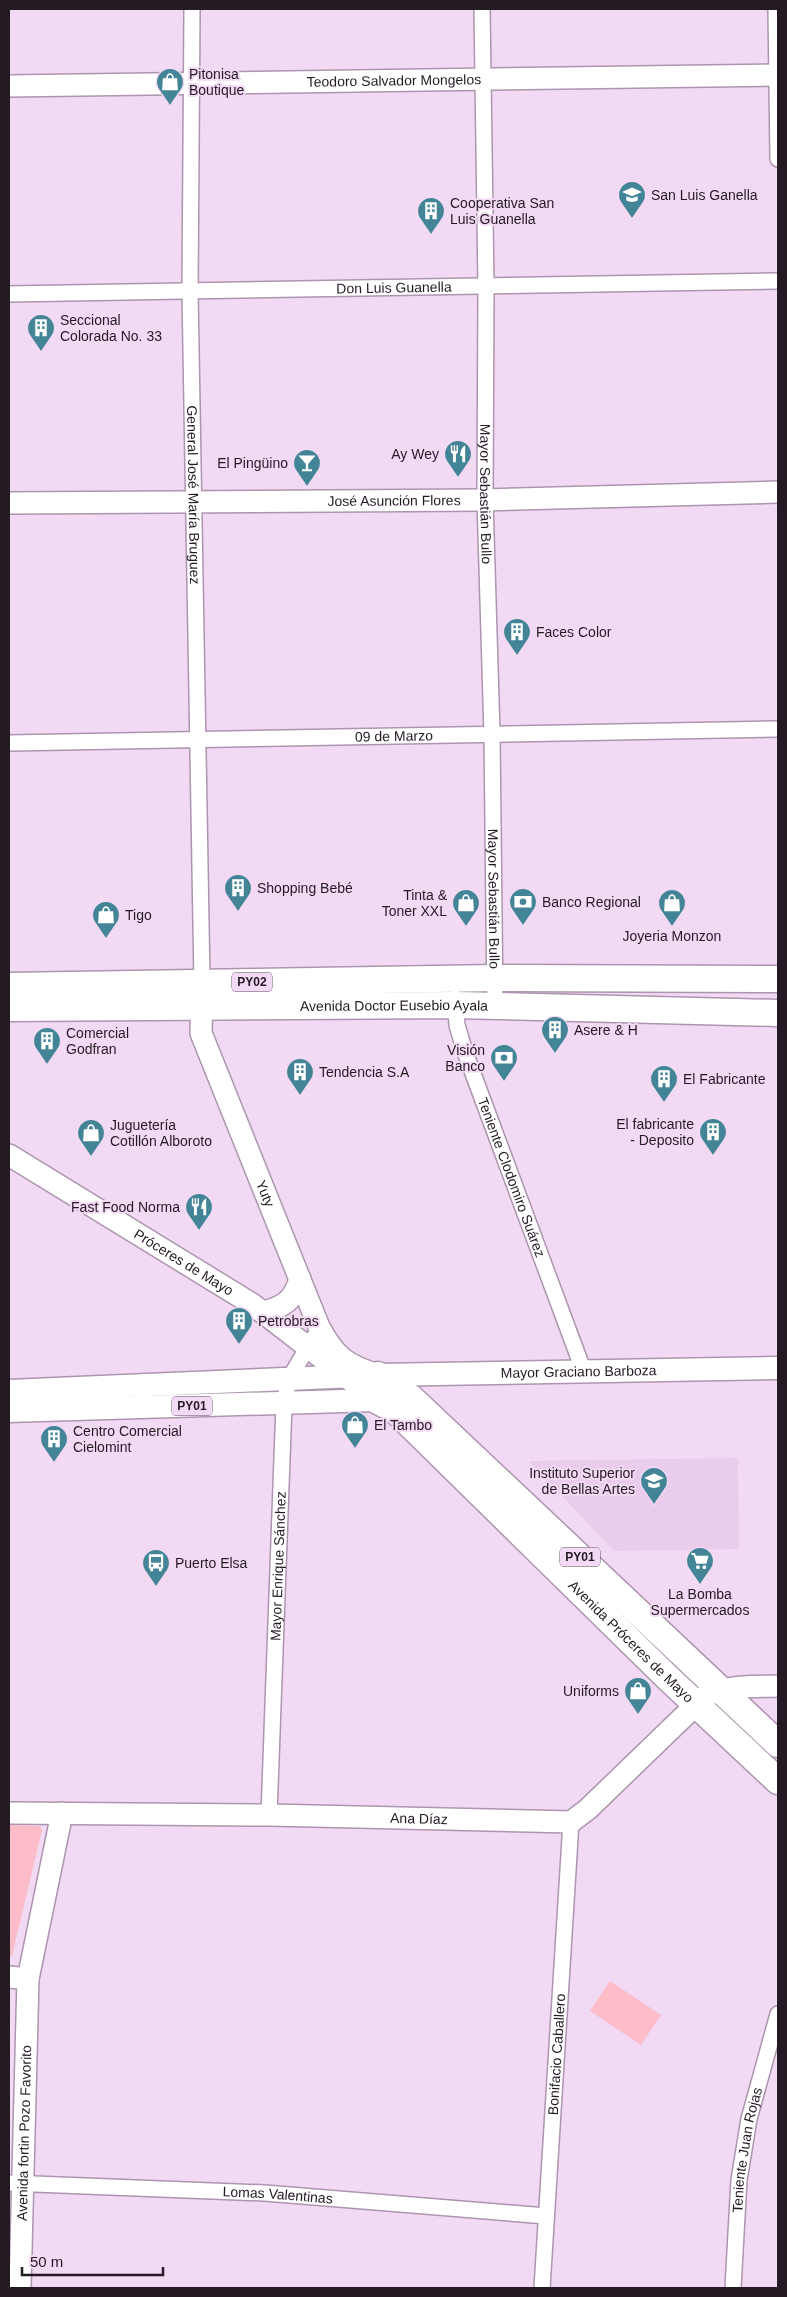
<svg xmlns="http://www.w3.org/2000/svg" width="787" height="2297" font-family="Arial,sans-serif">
  <rect width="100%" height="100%" fill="#f3daf4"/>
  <path fill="#eaccec" d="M 738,1458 L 739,1549 L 614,1551 L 529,1461 Z"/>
  <path fill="#fcbdc9" d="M 9,1825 L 40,1826 L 42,1830 L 12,1956 L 9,1956 Z
    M 610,1981 L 661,2015 L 641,2045 L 590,2011 Z"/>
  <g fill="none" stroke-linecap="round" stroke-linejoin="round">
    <defs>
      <g id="street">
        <path id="s1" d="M 192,9 L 190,291 L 202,982"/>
        <path id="s2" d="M 482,9 L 486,286 L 485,500 L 492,734 L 495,1006"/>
        <path d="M 776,9 L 778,159"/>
        <path id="s3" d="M 9,294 L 778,281"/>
        <path id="s4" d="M 9,743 L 778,729"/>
        <path id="s5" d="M 455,998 L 457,1025 L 465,1052 L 584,1372"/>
        <path id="s6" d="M 269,1815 L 284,1404 L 289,1379 L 313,1338"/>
        <path id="s7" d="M 9,2183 L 265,2193 L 546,2216"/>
        <path id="s8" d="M 542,2288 L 571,1822"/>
        <path id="s9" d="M 733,2288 L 739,2180 L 749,2119 L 778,2014"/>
      </g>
      <g id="secondary">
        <path id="s10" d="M 9,86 L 778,75"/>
        <path id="s11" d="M 9,503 L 485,500 L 778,492"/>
        <path id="s12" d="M 202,992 L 201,1033 L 319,1327 C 335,1357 346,1365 378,1375"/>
        <path id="s13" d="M 9,1155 L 252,1304 L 376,1400"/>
        <path d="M 259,1310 L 262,1312 C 283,1308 294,1300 300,1279"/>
        <path id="s14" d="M 9,1813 L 269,1815 L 571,1822 L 588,1809 L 705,1696 C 728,1685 754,1687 778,1686"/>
        <path d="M 9,1977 L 28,1979"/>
        <path id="s15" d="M 20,2288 L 28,1979 L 62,1813"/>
      </g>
      <g id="primary">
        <path id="s16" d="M 9,1391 L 378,1375 L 778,1368"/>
        <path d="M 9,1411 L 376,1400"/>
      </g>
      <g id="highway">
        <path d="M 9,986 L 496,978 L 778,979"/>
        <path id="s17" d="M 9,1008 L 455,1005 L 778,1013"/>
        <path d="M 378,1375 L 411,1398 L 778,1744"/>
        <path id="s18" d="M 376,1400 L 395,1410 L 667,1677 L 778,1781"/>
      </g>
    </defs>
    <use href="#street" stroke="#ac95ae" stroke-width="18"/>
    <use href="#secondary" stroke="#ac95ae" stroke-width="24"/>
    <use href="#primary" stroke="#ac95ae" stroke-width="25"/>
    <use href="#highway" stroke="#ac95ae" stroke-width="29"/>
    <use href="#street" stroke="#fff" stroke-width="15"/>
    <use href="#secondary" stroke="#fff" stroke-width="21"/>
    <use href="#primary" stroke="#fff" stroke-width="22"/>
    <use href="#highway" stroke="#fff" stroke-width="26"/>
  </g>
  <defs>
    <symbol id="shop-pin" viewBox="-11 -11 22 30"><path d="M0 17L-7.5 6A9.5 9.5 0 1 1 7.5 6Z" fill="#438497" stroke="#f3daf4"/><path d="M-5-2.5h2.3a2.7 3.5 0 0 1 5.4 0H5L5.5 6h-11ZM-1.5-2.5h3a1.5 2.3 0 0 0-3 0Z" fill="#fff"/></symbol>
    <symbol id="school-pin" viewBox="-11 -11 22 30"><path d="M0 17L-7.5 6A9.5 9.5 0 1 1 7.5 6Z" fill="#438497" stroke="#f3daf4"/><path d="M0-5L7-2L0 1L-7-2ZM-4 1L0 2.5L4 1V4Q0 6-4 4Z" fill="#fff"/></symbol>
    <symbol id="building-pin" viewBox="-11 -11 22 30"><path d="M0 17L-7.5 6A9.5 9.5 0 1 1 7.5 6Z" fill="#438497" stroke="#f3daf4"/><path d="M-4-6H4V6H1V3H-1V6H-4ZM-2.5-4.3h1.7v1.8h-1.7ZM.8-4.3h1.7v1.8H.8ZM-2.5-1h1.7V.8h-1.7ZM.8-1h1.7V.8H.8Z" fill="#fff"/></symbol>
    <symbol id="restaurant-pin" viewBox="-11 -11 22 30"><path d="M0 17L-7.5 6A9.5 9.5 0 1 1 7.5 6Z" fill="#438497" stroke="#f3daf4"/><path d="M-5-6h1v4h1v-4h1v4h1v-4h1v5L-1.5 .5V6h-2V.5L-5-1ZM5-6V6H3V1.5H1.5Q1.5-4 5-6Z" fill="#fff"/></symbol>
    <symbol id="bar-pin" viewBox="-11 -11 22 30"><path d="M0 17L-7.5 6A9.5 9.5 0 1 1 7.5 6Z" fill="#438497" stroke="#f3daf4"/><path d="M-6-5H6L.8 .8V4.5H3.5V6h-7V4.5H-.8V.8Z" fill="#fff"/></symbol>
    <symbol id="bank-pin" viewBox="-11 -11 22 30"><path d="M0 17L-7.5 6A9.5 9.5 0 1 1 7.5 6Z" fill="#438497" stroke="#f3daf4"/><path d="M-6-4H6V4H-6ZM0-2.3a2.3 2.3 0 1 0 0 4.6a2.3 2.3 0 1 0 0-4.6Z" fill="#fff"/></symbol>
    <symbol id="university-pin" viewBox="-11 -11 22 30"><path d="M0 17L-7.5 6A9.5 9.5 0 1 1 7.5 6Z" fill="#438497" stroke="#f3daf4"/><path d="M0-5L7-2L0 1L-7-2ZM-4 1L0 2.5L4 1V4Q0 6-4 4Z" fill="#fff"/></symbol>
    <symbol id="supermarket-pin" viewBox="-11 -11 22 30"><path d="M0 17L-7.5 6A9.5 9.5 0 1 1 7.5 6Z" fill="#438497" stroke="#f3daf4"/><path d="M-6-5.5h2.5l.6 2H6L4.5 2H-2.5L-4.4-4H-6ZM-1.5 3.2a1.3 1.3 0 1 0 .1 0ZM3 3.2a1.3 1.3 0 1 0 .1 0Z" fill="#fff"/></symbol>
    <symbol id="bus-pin" viewBox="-11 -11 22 30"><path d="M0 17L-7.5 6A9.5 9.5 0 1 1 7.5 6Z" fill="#438497" stroke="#f3daf4"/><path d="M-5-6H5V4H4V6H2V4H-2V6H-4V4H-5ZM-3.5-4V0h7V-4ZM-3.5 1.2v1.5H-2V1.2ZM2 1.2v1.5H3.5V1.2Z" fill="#fff"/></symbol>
  </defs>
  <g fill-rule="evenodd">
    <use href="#shop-pin" x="154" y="66" width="32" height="43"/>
    <use href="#school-pin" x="616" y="179" width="32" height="43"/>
    <use href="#building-pin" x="415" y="195" width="32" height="43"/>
    <use href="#building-pin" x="25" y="312" width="32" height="43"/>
    <use href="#restaurant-pin" x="442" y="438" width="32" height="43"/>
    <use href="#bar-pin" x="291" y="447" width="32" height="43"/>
    <use href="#building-pin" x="501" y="616" width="32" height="43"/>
    <use href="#building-pin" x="222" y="872" width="32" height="43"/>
    <use href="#bank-pin" x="507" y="886" width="32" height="43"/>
    <use href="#shop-pin" x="450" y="887" width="32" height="43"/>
    <use href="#shop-pin" x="656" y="887" width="32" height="43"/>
    <use href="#shop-pin" x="90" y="899" width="32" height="43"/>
    <use href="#building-pin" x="539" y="1014" width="32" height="43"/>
    <use href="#building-pin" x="31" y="1025" width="32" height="43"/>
    <use href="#bank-pin" x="488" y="1042" width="32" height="43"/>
    <use href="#building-pin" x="284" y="1056" width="32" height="43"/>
    <use href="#building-pin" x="648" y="1063" width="32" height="43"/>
    <use href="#building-pin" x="697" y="1116" width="32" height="43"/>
    <use href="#shop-pin" x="75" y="1117" width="32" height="43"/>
    <use href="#restaurant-pin" x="183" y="1191" width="32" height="43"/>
    <use href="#building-pin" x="223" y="1305" width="32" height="43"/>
    <use href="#shop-pin" x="339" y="1409" width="32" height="43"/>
    <use href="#building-pin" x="38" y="1423" width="32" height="43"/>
    <use href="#university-pin" x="638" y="1465" width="32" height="43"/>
    <use href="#supermarket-pin" x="684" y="1545" width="32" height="43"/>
    <use href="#bus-pin" x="140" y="1547" width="32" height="43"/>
    <use href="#shop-pin" x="622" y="1675" width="32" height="43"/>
  </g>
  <g text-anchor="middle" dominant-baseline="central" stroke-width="4" stroke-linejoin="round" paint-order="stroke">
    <g fill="#f3daf4" stroke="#615462" stroke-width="1">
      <rect x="232" y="972.5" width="40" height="19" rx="4"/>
      <rect x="172" y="1396.5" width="40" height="19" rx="4"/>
      <rect x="560" y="1547.5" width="40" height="19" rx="4"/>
    </g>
    <g font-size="12" font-weight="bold" fill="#231a24">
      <text x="252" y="982">PY02</text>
      <text x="192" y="1406">PY01</text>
      <text x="580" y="1557">PY01</text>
    </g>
    <g font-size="14" fill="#231a24" stroke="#f3daf4" text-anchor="start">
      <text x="189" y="74">Pitonisa<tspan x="189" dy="16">Boutique</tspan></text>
      <text x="651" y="195">San Luis Ganella</text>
      <text x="450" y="203">Cooperativa San<tspan x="450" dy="16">Luis Guanella</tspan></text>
      <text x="60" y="320">Seccional<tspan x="60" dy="16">Colorada No. 33</tspan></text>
      <text x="439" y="454" text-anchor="end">Ay Wey</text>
      <text x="288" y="463" text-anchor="end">El Pingüino</text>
      <text x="536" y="632">Faces Color</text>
      <text x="257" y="888">Shopping Bebé</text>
      <text x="447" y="895" text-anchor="end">Tinta &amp;<tspan x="447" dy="16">Toner XXL</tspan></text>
      <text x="542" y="902">Banco Regional</text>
      <text x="125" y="915">Tigo</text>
      <text x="672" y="936" text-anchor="middle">Joyeria Monzon</text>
      <text x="574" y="1030">Asere &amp; H</text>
      <text x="66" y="1033">Comercial<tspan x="66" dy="16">Godfran</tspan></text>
      <text x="485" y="1050" text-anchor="end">Visión<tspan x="485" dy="16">Banco</tspan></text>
      <text x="319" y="1072">Tendencia S.A</text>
      <text x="683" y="1079">El Fabricante</text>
      <text x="694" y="1124" text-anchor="end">El fabricante<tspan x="694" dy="16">- Deposito</tspan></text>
      <text x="110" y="1125">Juguetería<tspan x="110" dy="16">Cotillón Alboroto</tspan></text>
      <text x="180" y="1207" text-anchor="end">Fast Food Norma</text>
      <text x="258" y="1321">Petrobras</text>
      <text x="374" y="1425">El Tambo</text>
      <text x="73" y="1431">Centro Comercial<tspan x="73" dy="16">Cielomint</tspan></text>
      <text x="635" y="1473" text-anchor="end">Instituto Superior<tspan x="635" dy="16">de Bellas Artes</tspan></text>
      <text x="175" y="1563">Puerto Elsa</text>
      <text x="700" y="1594" text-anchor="middle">La Bomba<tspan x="700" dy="16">Supermercados</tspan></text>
      <text x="619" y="1691" text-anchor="end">Uniforms</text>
    </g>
    <g font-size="14" fill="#231a24" stroke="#f3daf4">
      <text stroke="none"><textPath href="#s10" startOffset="385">Teodoro Salvador Mongelos</textPath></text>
      <text stroke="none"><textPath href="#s3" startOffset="385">Don Luis Guanella</textPath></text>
      <text stroke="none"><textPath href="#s2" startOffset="485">Mayor Sebastián Bullo</textPath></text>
      <text stroke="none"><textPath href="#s1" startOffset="486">General José María Bruguez</textPath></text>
      <text stroke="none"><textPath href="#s11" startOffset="385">José Asunción Flores</textPath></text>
      <text stroke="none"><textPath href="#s4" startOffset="385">09 de Marzo</textPath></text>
      <text stroke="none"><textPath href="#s2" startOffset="890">Mayor Sebastián Bullo</textPath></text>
      <text stroke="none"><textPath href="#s17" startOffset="385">Avenida Doctor Eusebio Ayala</textPath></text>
      <text stroke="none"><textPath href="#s5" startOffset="189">Teniente Clodomiro Suárez</textPath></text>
      <text stroke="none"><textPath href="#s12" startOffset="214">Yuty</textPath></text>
      <text stroke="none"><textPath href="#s13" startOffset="205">Próceres de Mayo</textPath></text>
      <text stroke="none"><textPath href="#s16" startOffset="570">Mayor Graciano Barboza</textPath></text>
      <text stroke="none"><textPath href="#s6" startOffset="249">Mayor Enrique Sánchez</textPath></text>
      <text stroke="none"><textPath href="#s18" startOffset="352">Avenida Próceres de Mayo</textPath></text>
      <text stroke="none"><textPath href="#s14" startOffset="410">Ana Díaz</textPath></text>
      <text stroke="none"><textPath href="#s8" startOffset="234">Bonifacio Caballero</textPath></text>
      <text stroke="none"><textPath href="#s15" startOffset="155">Avenida fortin Pozo Favorito</textPath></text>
      <text stroke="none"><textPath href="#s9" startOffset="139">Teniente Juan Rojas</textPath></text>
      <text stroke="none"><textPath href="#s7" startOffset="269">Lomas Valentinas</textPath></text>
    </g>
  </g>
  <rect width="787" height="2297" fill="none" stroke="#231a24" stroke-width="20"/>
  <path d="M22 2267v8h141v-8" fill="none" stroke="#231a24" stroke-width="2.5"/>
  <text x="30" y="2267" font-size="15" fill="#231a24" stroke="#f3daf4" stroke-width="4" paint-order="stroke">50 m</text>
</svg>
